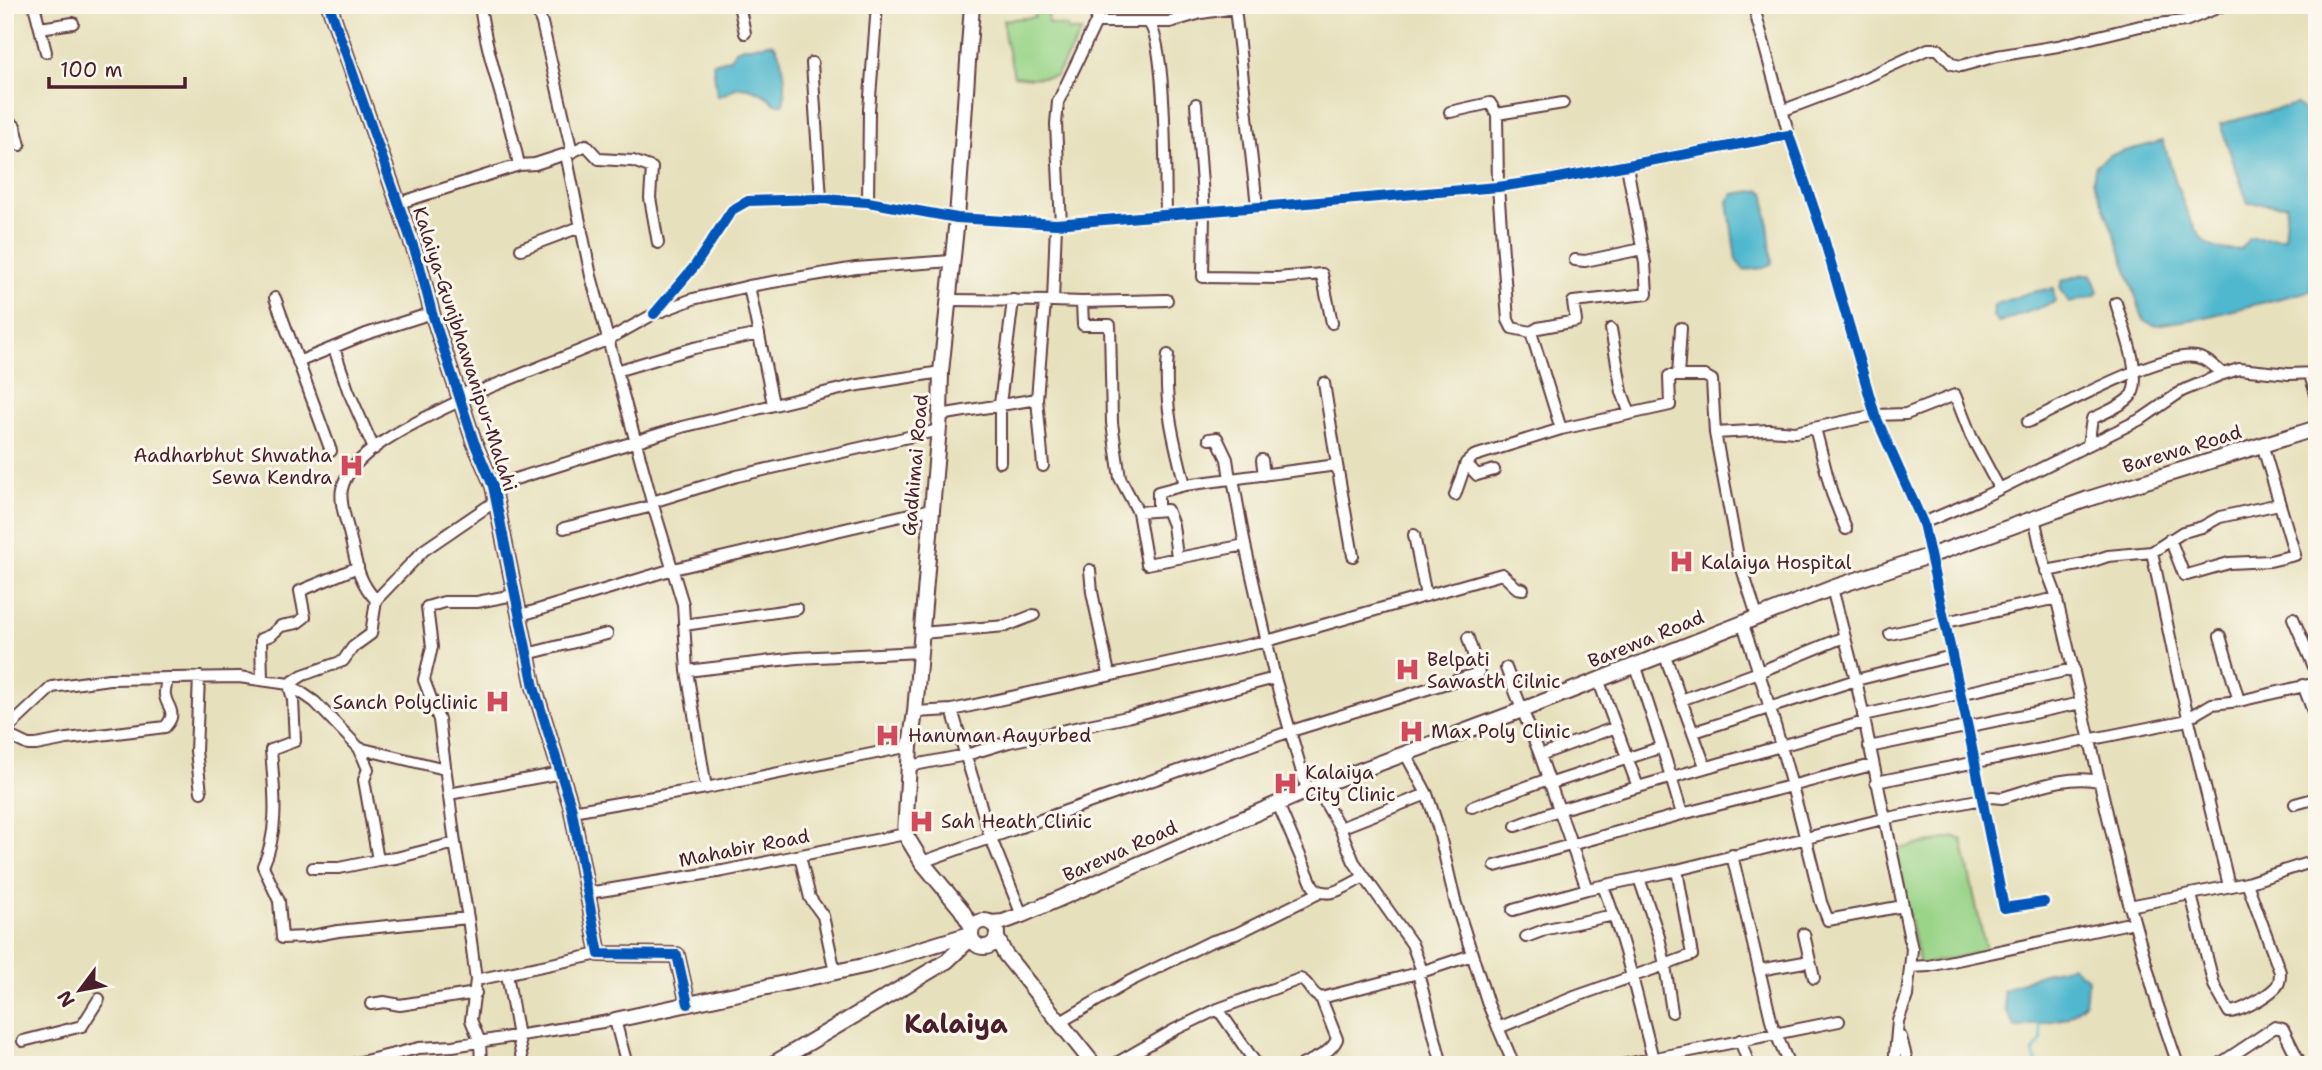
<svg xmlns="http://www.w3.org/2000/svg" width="2322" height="1070" font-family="'Shantell Sans',sans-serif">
  <rect width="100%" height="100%" fill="#fbf7ec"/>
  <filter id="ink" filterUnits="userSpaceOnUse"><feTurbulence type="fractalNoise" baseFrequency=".0143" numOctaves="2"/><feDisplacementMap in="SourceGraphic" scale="14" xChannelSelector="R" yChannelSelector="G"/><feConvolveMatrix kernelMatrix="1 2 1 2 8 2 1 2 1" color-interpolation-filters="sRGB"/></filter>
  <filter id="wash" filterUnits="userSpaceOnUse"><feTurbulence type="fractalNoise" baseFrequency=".00686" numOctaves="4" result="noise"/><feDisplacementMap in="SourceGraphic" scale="28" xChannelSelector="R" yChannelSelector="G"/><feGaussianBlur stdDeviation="1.57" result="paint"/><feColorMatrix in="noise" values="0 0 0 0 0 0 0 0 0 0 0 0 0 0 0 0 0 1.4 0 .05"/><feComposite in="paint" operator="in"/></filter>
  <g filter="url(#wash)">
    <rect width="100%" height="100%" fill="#e7e0bc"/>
    <path fill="#99d488" stroke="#727a5a" stroke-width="2" d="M 1034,5 L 1049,5 L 1048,23 L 1067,27 L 1068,31 L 1082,31 L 1056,76 L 1031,78 L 1014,76 C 1011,57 1002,39 1004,20 L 1035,17 Z
      M 1956,837 L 1962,840 L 1986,951 L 1920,965 L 1893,850 Z"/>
    <path fill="#50b8ce" stroke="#4d6c7c" stroke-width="2" d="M 768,43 L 774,44 C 784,59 788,87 783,104 L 775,104 C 767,94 746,83 733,89 C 726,92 725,96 717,96 L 713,63 L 729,59 L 736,50 L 743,47 L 764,45 Z
      M 2297,104 L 2308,117 L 2317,140 L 2317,289 L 2202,318 L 2155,325 L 2144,321 L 2119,246 L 2093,180 L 2096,165 L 2110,155 L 2163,141 C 2171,165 2188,233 2209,245 C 2219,251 2229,251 2241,249 L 2249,238 L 2284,238 L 2287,205 L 2248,203 L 2220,124 Z
      M 1761,190 L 1765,194 L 1772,263 L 1764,268 L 1744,270 L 1736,260 L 1728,201 L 1734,194 Z
      M 2083,274 L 2091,274 L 2098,291 L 2095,296 L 2069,303 L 2060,287 L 2062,281 Z
      M 2053,288 L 2055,302 L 1998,323 L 1993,316 L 1994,305 L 2028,293 Z
      M 2071,966 L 2088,978 L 2085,1003 L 2067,1018 L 2016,1028 L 2006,1012 L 2003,991 L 2040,974 Z"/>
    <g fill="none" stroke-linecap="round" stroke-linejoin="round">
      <path stroke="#50b8ce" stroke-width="2.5" d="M 2037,1065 L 2033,1052 L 2042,1039 L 2039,1023"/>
    </g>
  </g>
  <g filter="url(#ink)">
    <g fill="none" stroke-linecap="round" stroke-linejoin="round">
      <defs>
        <path id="street" d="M 34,5 L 46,52
          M 480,5 C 487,59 508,111 519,165
          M 739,5 L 745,33
          M 1756,5 L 1756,15 L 1789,135
          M 1096,22 L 1170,22 L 1201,13 L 1235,8 L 1257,206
          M 1148,22 C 1167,40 1165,181 1166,214
          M 40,28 L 73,23
          M 812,63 L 821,199
          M 1196,104 L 1204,211 L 1203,277 L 1277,278 L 1322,274 L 1332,323
          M 1784,110 L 1845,87 L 1928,49 L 1938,49 L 1952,64 L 1961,66 L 1997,56 L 2058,46 L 2140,26 L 2185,21 L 2224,5
          M 1450,112 L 1490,103 L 1497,114 L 1498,187 L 1508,320 L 1512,328 L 1531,332 L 1561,429 L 1474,456 L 1466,463 L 1455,495
          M 1497,114 L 1563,103
          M 5,119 L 15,126 L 20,145
          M 572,152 L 586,145 L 599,159 L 633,161 L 652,168 L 650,198 L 658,243
          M 566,154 L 591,276 L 652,502 L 683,604 L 687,671 L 706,788
          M 868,202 L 869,110 L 877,5
          M 399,203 L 519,165 L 535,164 L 572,152 L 542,23 L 535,5
          M 1056,224 L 1053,301 L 1082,302 L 1083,325 L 1110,325 L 1112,423 L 1120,478 L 1138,512 L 1167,510 L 1173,525 L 1177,557
          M 1061,224 L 1056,124 L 1058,102 L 1096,22 L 1101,5
          M 521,249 L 580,227
          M 1575,260 L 1585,261 L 1642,249
          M 749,286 L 773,404
          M 275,298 L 331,451
          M 949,300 L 1051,301
          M 1082,302 L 1167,300
          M 654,314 L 694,267 L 732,210 L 748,201 L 821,199 L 868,202 L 957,218 L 1056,224 L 1498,187 L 1553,179 L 1789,135 L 1822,232 L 1875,415 L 1923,523 L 1968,728 L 2004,908 L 2044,902
          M 1611,329 L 1622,392 L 1630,414
          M 1531,332 L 1538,328 L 1576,321 L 1573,302 L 1647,294 L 1645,263 L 1627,166
          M 334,348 L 348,390 L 374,449
          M 298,362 L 366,334 L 432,313
          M 616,371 L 694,348 L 759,334
          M 2310,375 L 2315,391 L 2317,412
          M 1678,376 L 1681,328
          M 459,393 L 483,390 L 609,339 L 654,314 L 693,299 L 749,286 L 856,268 L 951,261
          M 1037,399 L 1043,466
          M 940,415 L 1037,399 L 1045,301
          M 2028,422 C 2062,406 2162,351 2196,357 C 2207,359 2215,367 2223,374
          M 1815,428 L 1832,494 L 1846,529
          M 1561,429 L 1670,405 L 1669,376 L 1705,376 L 1712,380 L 1715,433 L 1738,556 L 1757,616
          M 1715,433 L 1769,430 L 1795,432 L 1875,415 L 1906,414 L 1955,395 L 1971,436 L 1999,488
          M 1209,439 L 1217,438 L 1227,459 L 1230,479
          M 2088,445 L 2092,419 C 2103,413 2121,407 2130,397 C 2145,380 2122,324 2116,303
          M 1262,460 L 1264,475
          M 1000,462 L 1000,404 L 1013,300
          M 1466,463 L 1477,475 L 1494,470
          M 1337,465 L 1353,556
          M 1233,479 L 1245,545
          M 1185,485 L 1337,465 L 1324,383
          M 493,486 L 682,427 L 853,386 L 941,372
          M 652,502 L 737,476 L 939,430
          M 1158,510 L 1158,492 L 1185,485 C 1174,442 1163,400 1168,355
          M 1138,512 L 1147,564 L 1245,545 L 1275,678 L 1307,790
          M 2034,517 L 2044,563 L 2055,592 L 2124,885 L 2157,1003 L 2178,1065
          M 1923,523 L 1977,500 L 2143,418 L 2182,391 L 2220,375 L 2239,369 L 2289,374 L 2317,373
          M 564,528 L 653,506
          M 1414,535 L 1426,596
          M 2170,539 L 2184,575 L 2187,575 L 2229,563 L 2270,561 L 2295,555 L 2262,444
          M 2152,552 L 2177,671 L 2229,886
          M 1090,570 L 1092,592 L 1109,674
          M 2046,571 L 2084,564 L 2108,556 L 2152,552 L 2183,532 L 2202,527 L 2220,517 L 2279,504
          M 1832,588 L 1856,680 L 1912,949 L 1907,996 L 1898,1021 L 1894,1065
          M 376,600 C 358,581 356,562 350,536 C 347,523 339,503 342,489 C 350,449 428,417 461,400
          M 518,616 L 673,569 L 931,509
          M 2293,618 L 2317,674
          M 1742,622 C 1774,713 1799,808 1821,902 L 1828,920 L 1903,906
          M 684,625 L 797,609
          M 921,633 L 1006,626 L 1034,615
          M 1890,634 L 2057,598
          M 2220,636 L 2239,701
          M 1664,653 L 1705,766
          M 527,654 L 607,634
          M 1635,664 L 1662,747
          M 1506,668 L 1540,755 L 1587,889
          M 687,671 L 797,658 L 920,652
          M 199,677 L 196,751 L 201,792
          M 262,679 L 261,639 L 271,635 L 281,626 L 297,623 L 305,617 L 300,591 L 358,567
          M 1598,679 L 1638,787
          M 289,684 L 293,700 L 295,741 L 271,750 C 274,789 280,830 263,866 L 279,901 L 282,938 L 306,937 L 338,931 L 468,918
          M 289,684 L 303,675 L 343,661 L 353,647 L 371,634 L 376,600 L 424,550 L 497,500
          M 2303,685 L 2317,722
          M 1681,700 L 1759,672 L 1844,637
          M 952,710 L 990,836 L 1022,915
          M 915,712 L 952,710 L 1267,641 L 1502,574 L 1517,588 L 1523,589
          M 1863,715 L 2074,669
          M 5,731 L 52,687 L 109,679 L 239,677 L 289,684 L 315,702 L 359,748 L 445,769
          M 1694,732 L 1856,680 L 1952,656
          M 5,734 L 28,745 L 36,745 L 67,739 L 165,727 C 179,712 166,707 165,695 C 164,691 167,683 167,678
          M 1869,747 L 2081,703
          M 359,748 L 368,769 L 364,780 L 378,860 L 396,858 L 455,843
          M 1405,753 L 1427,794 L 1438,827 L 1455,901 L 1488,1004 L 1514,1065
          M 1540,755 L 1616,727
          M 909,766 L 966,755 L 1009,742 L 1127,717 L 1275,678
          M 1876,782 L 2183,721 L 2212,704 L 2239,701 L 2317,683
          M 1549,784 L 1662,747 L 1682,814
          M 1316,787 L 1340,828 L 1354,862 L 1412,944 L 1422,971
          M 449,794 L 561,773
          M 1278,804 L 1313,886 C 1328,902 1347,885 1364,877
          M 2295,804 L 2317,798
          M 1472,807 L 1548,779
          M 572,811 L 706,788 L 910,746
          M 1516,826 L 1558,810 L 1864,722
          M 1340,828 L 1427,794
          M 1732,855 L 1772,1024 L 1789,1065
          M 800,856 L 810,898 L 823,916 L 835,972
          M 922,862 L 1291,731 L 1479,673 L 1468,638
          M 1495,866 L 1682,814 L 1872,765
          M 313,868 L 339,868 L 378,860
          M 1603,886 C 1625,942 1638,1001 1653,1059
          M 588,893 L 723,871 L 905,834
          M 2191,895 L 2214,985 L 2229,1012 C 2240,1012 2266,997 2275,988 C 2280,984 2280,978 2280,972 L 2247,883
          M 2129,906 L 2247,883 L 2317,860
          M 1513,910 L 1587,889 L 1677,870 L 1883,819 L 1992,797 L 2002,798 C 2033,789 2067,774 2099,781
          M 1526,937 L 1547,929 L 1614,915
          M 1810,961 L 1814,978
          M 1910,967 L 1929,966 L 2134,922
          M 1759,970 L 1810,961 L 1804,934
          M 1418,973 L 1442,1065
          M 507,974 L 523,1065
          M 476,980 L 599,954
          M 371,1004 L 384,1002 L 400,1005 L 476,993
          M 1218,1009 L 1257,1065
          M 1672,1012 L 1665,965 L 1692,955 L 1677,870
          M 1059,1023 L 1130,981 L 1210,942 L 1236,934 L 1319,893
          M 1498,1028 L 1577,996 L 1665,965 L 1659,937 L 1639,878
          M 1901,1037 L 1908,1065
          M 1740,1040 L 1749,1065
          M 23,1041 L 82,1026 L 99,999
          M 348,1065 L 419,1048 L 453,1046 L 615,1020 L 627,1065
          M 481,1065 L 480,1042 L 471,1020 L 476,980 L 468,918 L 455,843 L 439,720 L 424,680 L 432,647 L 427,607 L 444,602 L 477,602 L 514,595
          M 1113,1065 L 1174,1030 L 1218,1009 L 1300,979 C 1310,983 1309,993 1321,998 L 1418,973 L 1472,955
          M 1302,1065 C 1315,1058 1331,1053 1337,1039 L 1321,998
          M 1621,1065 L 1839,1021
          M 2218,1065 L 2275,1027 L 2283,1029 L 2301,1065"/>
        <path id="secondary" d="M 329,5 L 419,263 L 432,313 L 474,442 L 493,486 L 534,687 L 571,806 L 599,954 L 677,955 L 688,1004
          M 972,5 L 957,218 L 941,372 L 940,415 L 915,712 L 910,746 L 905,834 L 922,862 L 961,909 L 972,927
          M971 934a13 13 0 1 1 26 0a13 13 0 1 1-26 0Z
          M 991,923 L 1003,922 L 1022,915 L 1316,787 L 1522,710 L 1832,588 L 1932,555 L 2088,499 L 2317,428
          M 997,938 L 1005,954 L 1094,1065
          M 615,1020 L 868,965 L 970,934
          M 771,1065 L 947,961 L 971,938"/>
      </defs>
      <use href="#street" stroke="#623c41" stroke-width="14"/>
      <use href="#secondary" stroke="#623c41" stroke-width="18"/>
      <use href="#street" stroke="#fff" stroke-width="10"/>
      <use href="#secondary" stroke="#fff" stroke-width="14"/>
      <defs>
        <path id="cycleway" d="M 329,5 L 419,263 L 432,313 L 474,442 L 493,486 L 534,687 L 571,806 L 599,954 L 677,955 L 688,1004
          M 654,314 L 694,267 L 732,210 L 748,201 L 821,199 L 868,202 L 957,218 L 1056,224 L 1498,187 L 1553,179 L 1789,135 L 1822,232 L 1875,415 L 1923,523 L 1968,728 L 2004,908 L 2044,902"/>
      </defs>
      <use href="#cycleway" stroke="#fbf7ec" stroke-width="15"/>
      <use href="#cycleway" stroke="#0057b8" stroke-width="10"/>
    </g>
  </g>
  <defs>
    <symbol id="hospital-bare" viewBox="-9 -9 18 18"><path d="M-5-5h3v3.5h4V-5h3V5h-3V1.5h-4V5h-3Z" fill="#d1495b" stroke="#fbf7ec" stroke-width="2.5" paint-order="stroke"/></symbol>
  </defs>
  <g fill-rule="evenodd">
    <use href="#hospital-bare" x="334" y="448" width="35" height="35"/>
    <use href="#hospital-bare" x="1664" y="544" width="35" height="35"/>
    <use href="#hospital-bare" x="1390" y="652" width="35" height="35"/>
    <use href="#hospital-bare" x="480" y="684" width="35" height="35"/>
    <use href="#hospital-bare" x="1394" y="714" width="35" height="35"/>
    <use href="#hospital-bare" x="870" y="718" width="35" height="35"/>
    <use href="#hospital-bare" x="1268" y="766" width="35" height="35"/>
    <use href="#hospital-bare" x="904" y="804" width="35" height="35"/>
  </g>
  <g text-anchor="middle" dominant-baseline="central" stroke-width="6" stroke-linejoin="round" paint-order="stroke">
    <g font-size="19" fill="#4a1f2b" stroke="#fbf7ec">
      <text transform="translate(465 349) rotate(72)">Kalaiya-Gunjbhawanipur-Malahi</text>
      <text transform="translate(2182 449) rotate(-17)">Barewa Road</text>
      <text transform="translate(915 465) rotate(-85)">Gadhimai Road</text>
      <text transform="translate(1646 639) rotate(-22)">Barewa Road</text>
      <text transform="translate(744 848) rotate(-11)">Mahabir Road</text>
      <text transform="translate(1120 851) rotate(-24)">Barewa Road</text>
    </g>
    <g font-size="19" fill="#4a1f2b" stroke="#fbf7ec" text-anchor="start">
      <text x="332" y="455" text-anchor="end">Aadharbhut Shwatha<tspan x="332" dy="22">Sewa Kendra</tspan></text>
      <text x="1701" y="562">Kalaiya Hospital</text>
      <text x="1427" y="659">Belpati<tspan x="1427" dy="22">Sawasth Cilnic</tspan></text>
      <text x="478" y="702" text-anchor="end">Sanch Polyclinic</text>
      <text x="1431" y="731">Max Poly Clinic</text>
      <text x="908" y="735">Hanuman Aayurbed</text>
      <text x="1305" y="772">Kalaiya<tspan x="1305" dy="22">City Clinic</tspan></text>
      <text x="941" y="821">Sah Heath Clinic</text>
    </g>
    <g font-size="26" font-weight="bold" fill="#4a1f2b" stroke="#fbf7ec">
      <text x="956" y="1023">Kalaiya</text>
    </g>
  </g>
  <rect width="2322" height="1070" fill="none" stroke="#fbf7ec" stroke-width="28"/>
  <g transform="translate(80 990) rotate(238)" stroke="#fbf7ec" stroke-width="5" paint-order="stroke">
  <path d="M0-5L12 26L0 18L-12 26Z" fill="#4a1f2b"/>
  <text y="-10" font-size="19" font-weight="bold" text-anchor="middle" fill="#4a1f2b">N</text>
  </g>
  <path d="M49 77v10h136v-10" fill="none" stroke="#4a1f2b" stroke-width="3.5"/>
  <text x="60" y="77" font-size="21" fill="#4a1f2b" stroke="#fbf7ec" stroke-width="5" paint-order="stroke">100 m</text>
</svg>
